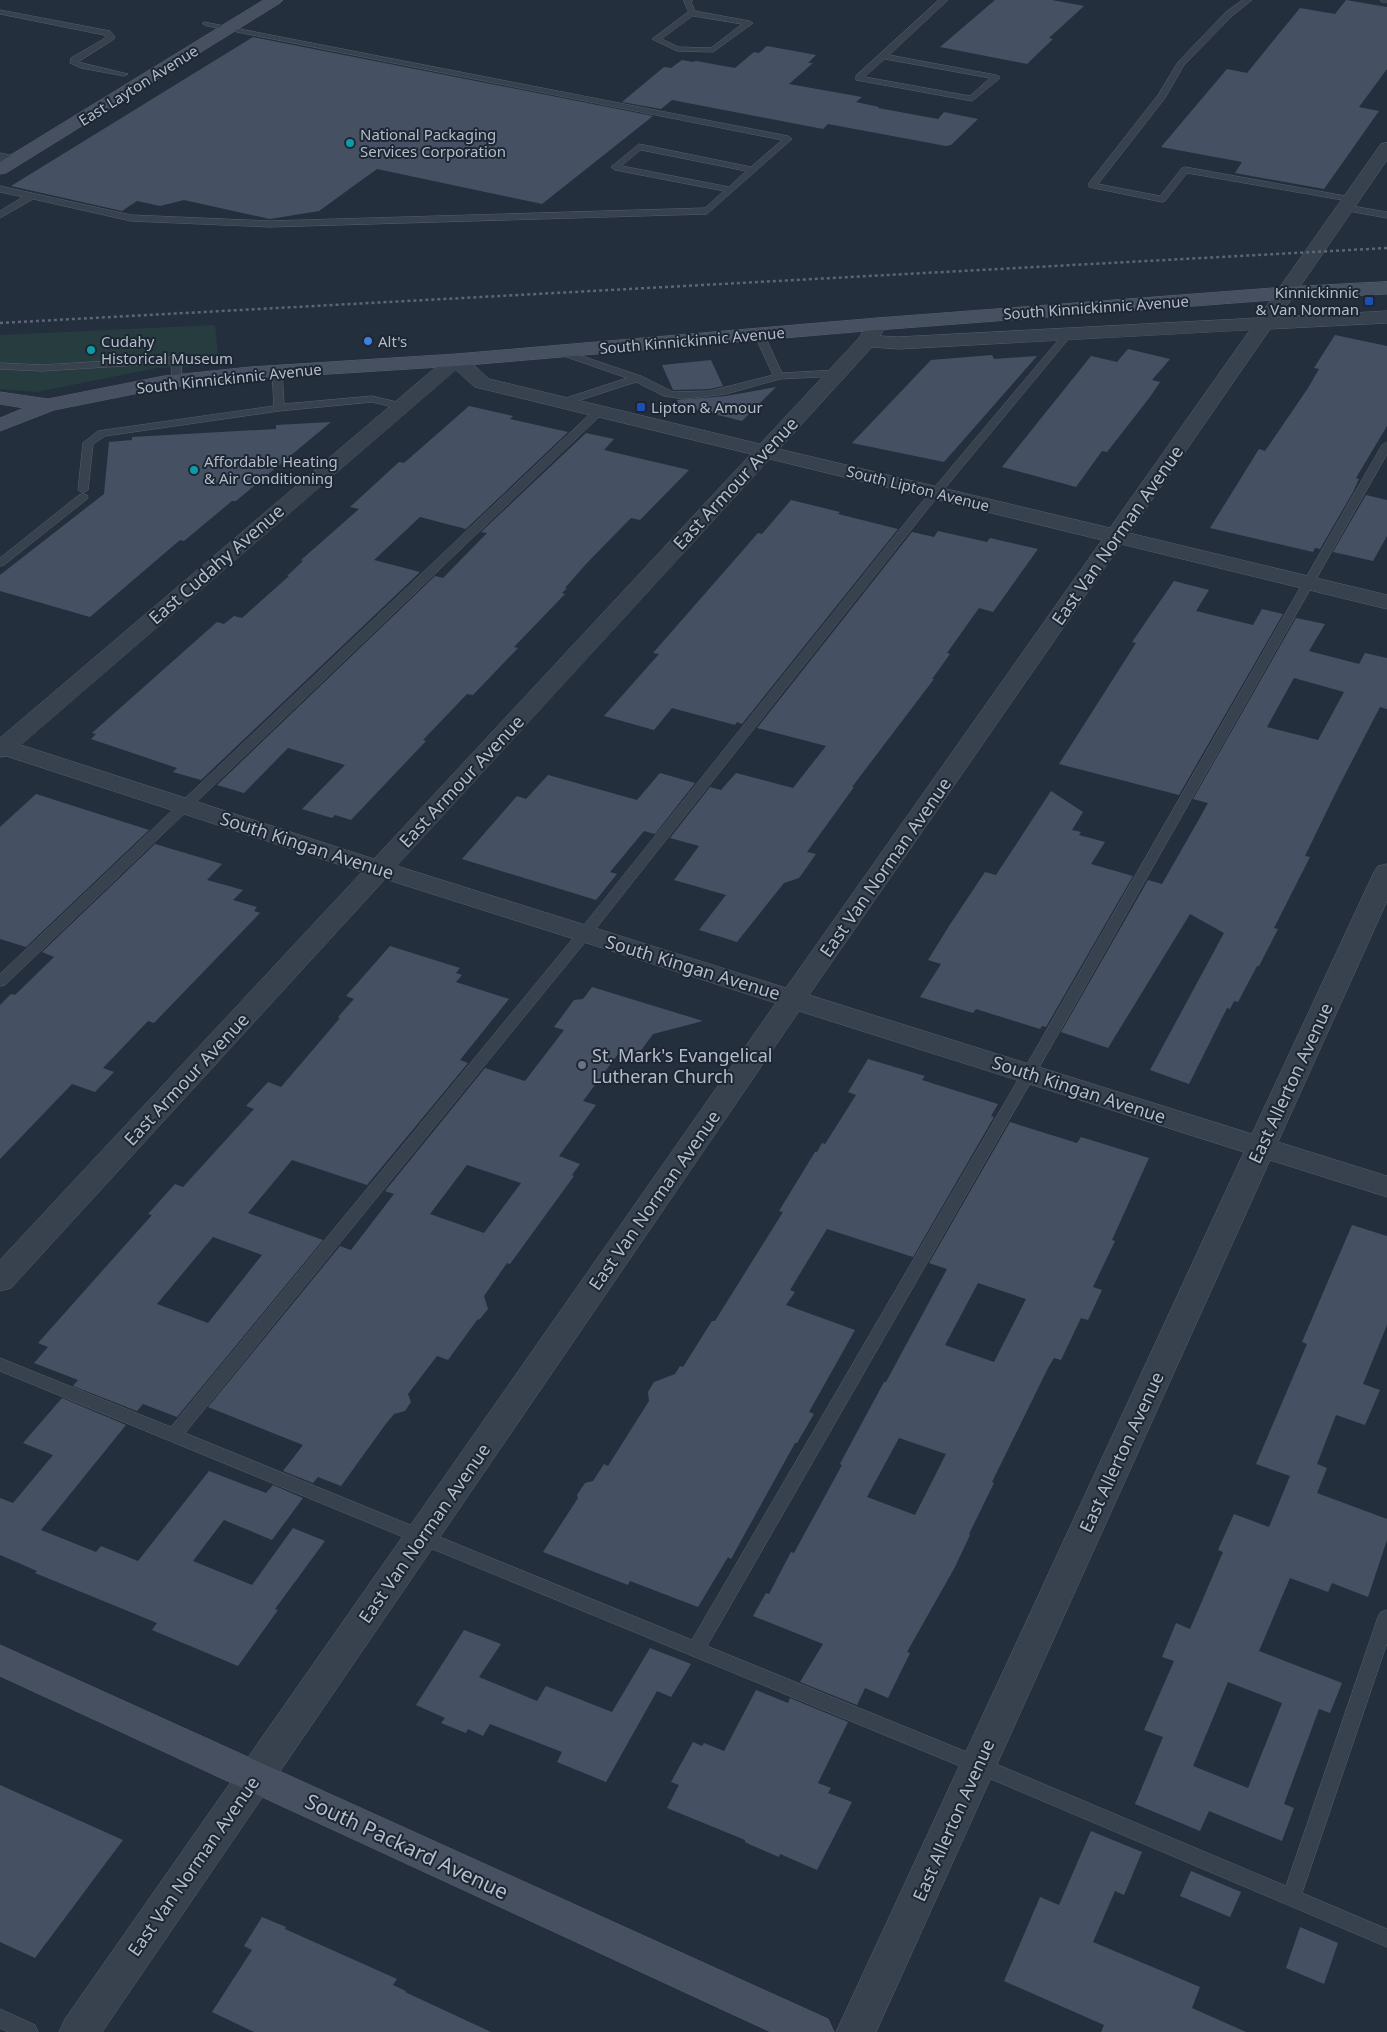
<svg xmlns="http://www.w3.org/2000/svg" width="1387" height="2032" font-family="'Noto Sans',sans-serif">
  <rect width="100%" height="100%" fill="#242f3e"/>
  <path fill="#263c3f" d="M 215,325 L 219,365 L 157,368 L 37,392 L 0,389 L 0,335 Z"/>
  <path fill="#455162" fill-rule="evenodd" d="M 995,0 L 1052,0 L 1084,6 L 1049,38 L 1053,39 L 1027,64 L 940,47 Z
    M 1346,0 L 1387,7 L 1387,69 L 1359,107 L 1379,111 L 1324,189 L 1235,173 L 1242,162 L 1161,147 L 1227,69 L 1247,73 L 1300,8 L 1335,14 Z
    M 253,37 L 415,69 L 653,116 L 542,204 L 377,169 L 319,211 L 270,219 L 184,200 L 160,206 L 137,201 L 122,211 L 11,186 Z
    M 767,46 L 816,55 L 808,63 L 813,63 L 789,84 L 862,97 L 856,102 L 879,107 L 878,108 L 938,119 L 944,112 L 978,119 L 951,145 L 946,146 L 828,124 L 823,129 L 672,100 L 661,109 L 622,102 L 664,67 L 671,68 L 682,60 L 693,62 L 696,61 L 735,68 L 754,52 L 759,53 Z
    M 1335,335 L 1387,346 L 1387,426 L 1356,478 L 1359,479 L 1353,492 L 1320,549 L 1315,548 L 1313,552 L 1210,528 L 1259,449 L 1265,451 L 1308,388 L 1319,369 L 1314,368 Z
    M 1128,349 L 1170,359 L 1152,380 L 1160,382 L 1150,397 L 1107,452 L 1102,451 L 1076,487 L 1002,467 L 1091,356 L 1117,362 Z
    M 992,355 L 994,359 L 1037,356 L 944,462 L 852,443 L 931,360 Z
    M 711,360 L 723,386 L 710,389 L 673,390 L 662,365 Z
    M 776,387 L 742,421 L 674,404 L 678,403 L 677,400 L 726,396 Z
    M 469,406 L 513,416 L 510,419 L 568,432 L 466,529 L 420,517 L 374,560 L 420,572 L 201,780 L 173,772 L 177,768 L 91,739 L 96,734 L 92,733 L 217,622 L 224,624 L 234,616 L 242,618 L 289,576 L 287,576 L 303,561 L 301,560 L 359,509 L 350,507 L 399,462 L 404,463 Z
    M 331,422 L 236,501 L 232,501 L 184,541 L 180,540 L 90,617 L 0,591 L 0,575 L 104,494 L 109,442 L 132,440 L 132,437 L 276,429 L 276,425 Z
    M 586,433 L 614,439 L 604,450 L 689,470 L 640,520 L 631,518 L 586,564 L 565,588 L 567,588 L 562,593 L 565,594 L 514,647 L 518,648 L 473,695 L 467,694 L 423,740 L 426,741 L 351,820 L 335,815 L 332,818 L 302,809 L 345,765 L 288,748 L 244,793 L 217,785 L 435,576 L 443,578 L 487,533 L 481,532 Z
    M 1366,495 L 1387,500 L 1387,536 L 1373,561 L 1333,552 Z
    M 791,500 L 840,512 L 838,514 L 898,529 L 742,724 L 737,722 L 735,725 L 672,708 L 654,730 L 604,716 L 659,654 L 653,653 L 758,533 L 762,534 Z
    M 938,531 L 987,542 L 990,538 L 1038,549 L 993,612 L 979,608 L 947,653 L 950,654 L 932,679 L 934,679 L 852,787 L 854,787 L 807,852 L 816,854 L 799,878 L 784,883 L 737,942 L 699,930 L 726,895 L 674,880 L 699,846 L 670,838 L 710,787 L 721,790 L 736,773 L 793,788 L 826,746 L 757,728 L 912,532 L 934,537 Z
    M 1174,581 L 1209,590 L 1196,611 L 1253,625 L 1262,609 L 1283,614 L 1179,795 L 1059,764 L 1136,643 L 1132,642 Z
    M 1296,618 L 1325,624 L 1309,651 L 1359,664 L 1365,653 L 1387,658 L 1387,709 L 1380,707 L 1338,788 L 1305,856 L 1310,857 L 1274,928 L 1278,929 L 1259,966 L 1257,966 L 1238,1002 L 1234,1001 L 1230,1009 L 1227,1008 L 1189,1084 L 1150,1070 L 1224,933 L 1190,914 L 1108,1048 L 1061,1032 L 1148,880 L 1162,884 L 1198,821 L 1208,803 L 1193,799 ZM 1294,678 L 1344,692 L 1318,740 L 1267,727 Z
    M 660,773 L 695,783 L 655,834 L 644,831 L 610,872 L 617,874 L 596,900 L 462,859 L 517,796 L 526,799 L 548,775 L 637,800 Z
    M 1051,791 L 1083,812 L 1072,830 L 1081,832 L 1079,835 L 1105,842 L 1091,864 L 1133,876 L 1046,1027 L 1042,1026 L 1040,1029 L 976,1009 L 973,1013 L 920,997 L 941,964 L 928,960 L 949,926 L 985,872 L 996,875 Z
    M 36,794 L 149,830 L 26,947 L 0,939 L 0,827 Z
    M 155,844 L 222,864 L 207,880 L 243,890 L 233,900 L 257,907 L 254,911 L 260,913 L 154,1023 L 148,1021 L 103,1068 L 114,1072 L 95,1092 L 72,1084 L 0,1159 L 0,1005 L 11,994 L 15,995 L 54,957 L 42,952 Z
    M 390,946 L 460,968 L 456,973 L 462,975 L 456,982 L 509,999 L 460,1060 L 468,1063 L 367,1185 L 292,1160 L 248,1213 L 323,1240 L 177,1417 L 143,1404 L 137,1411 L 73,1386 L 78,1380 L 34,1363 L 48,1347 L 38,1343 L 152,1215 L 148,1214 L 175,1184 L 183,1187 L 254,1109 L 246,1106 L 268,1082 L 281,1087 L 340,1018 L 338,1017 L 354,999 L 346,996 ZM 213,1237 L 262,1255 L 208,1323 L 157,1304 Z
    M 592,987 L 703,1021 L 653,1034 L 637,1056 L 621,1050 L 583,1101 L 596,1105 L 559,1156 L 580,1164 L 572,1175 L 574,1176 L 510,1264 L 507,1263 L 484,1296 L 488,1309 L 480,1319 L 477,1320 L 448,1360 L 437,1356 L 408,1394 L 411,1402 L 405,1411 L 394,1414 L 385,1425 L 341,1486 L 318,1477 L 313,1483 L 283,1471 L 303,1445 L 208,1407 L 340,1246 L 351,1250 L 394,1194 L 385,1191 L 485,1068 L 525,1081 L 564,1030 L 554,1027 L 574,1000 L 583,999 ZM 467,1165 L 521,1183 L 484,1233 L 430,1214 Z
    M 868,1059 L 925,1076 L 922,1080 L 998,1104 L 991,1116 L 994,1117 L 913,1257 L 827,1229 L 790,1290 L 795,1292 L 786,1305 L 855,1330 L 809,1412 L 814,1414 L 797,1443 L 795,1443 L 731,1559 L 728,1557 L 698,1607 L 630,1581 L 628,1585 L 543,1552 L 578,1498 L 577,1495 L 585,1483 L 593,1481 L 604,1464 L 608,1466 L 649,1401 L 648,1392 L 654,1382 L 675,1374 L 680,1366 L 683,1367 L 712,1321 L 715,1321 L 783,1212 L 779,1211 L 815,1152 L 817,1152 L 822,1143 L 825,1144 L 856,1095 L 848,1092 Z
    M 1010,1122 L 1077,1143 L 1081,1137 L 1149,1158 L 1112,1240 L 1115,1241 L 1093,1287 L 1102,1290 L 1088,1320 L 1081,1318 L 1061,1360 L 1054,1358 L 1048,1368 L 992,1482 L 994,1483 L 969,1534 L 970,1535 L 955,1567 L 907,1652 L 910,1653 L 888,1698 L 865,1688 L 857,1705 L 800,1682 L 823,1644 L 753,1616 L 766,1593 L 769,1594 L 791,1552 L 794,1553 L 842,1465 L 840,1464 L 842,1460 L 884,1382 L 886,1382 L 947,1269 L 929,1263 ZM 978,1283 L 1026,1299 L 994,1362 L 945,1345 ZM 899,1438 L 946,1454 L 915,1515 L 867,1497 Z
    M 1352,1225 L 1387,1236 L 1387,1325 L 1363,1384 L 1380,1390 L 1365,1425 L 1336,1415 L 1317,1464 L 1327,1468 L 1317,1493 L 1387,1519 L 1387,1540 L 1368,1597 L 1332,1583 L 1328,1592 L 1290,1578 L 1259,1651 L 1342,1683 L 1330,1713 L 1319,1709 L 1284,1804 L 1294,1808 L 1282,1841 L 1209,1811 L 1200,1831 L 1135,1804 L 1163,1737 L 1144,1730 L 1174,1661 L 1162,1657 L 1176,1623 L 1190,1629 L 1223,1552 L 1218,1550 L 1234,1514 L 1269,1527 L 1290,1476 L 1256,1464 L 1307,1344 L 1302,1342 ZM 1228,1682 L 1282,1703 L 1248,1788 L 1193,1766 Z
    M 62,1398 L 126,1425 L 41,1530 L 96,1552 L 101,1546 L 138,1561 L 209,1471 L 266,1493 L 273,1485 L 303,1498 L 272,1540 L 224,1520 L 193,1561 L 252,1585 L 293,1528 L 325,1541 L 275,1609 L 278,1610 L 238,1666 L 152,1630 L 157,1623 L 35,1573 L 37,1571 L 0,1555 L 0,1498 L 13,1503 L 53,1455 L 23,1443 Z
    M 464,1630 L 501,1644 L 479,1677 L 537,1701 L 546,1686 L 612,1712 L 650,1648 L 691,1664 L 671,1697 L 657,1691 L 606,1782 L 557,1762 L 562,1752 L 490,1724 L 483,1736 L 468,1729 L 466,1733 L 441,1723 L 445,1718 L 416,1705 Z
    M 756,1690 L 788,1703 L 790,1698 L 848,1722 L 818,1783 L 831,1788 L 828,1793 L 852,1802 L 817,1870 L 780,1854 L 779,1857 L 751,1845 L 745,1842 L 745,1840 L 667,1808 L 679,1785 L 671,1782 L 693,1742 L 702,1746 L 704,1743 L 724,1751 Z
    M 0,1785 L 123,1840 L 35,1958 L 0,1942 Z
    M 1091,1831 L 1142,1852 L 1124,1895 L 1115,1891 L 1093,1942 L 1200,1987 L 1192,2008 L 1246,2032 L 1101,2032 L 1104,2025 L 1004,1981 L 1040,1897 L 1059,1905 Z
    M 1191,1871 L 1241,1892 L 1230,1917 L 1180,1896 Z
    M 262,1917 L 286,1927 L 285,1929 L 397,1979 L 393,1985 L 406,1991 L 405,1992 L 491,2032 L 254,2032 L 212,2012 L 252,1950 L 244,1946 Z
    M 1300,1927 L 1338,1943 L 1324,1984 L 1286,1968 Z"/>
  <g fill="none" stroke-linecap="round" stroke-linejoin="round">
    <defs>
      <path id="lane" d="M 684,0 L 693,0 L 691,2 L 695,11 L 749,21 L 753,23 L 713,52 L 677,51 L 652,39 L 688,12 ZM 693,16 L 742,24 L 711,48 L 678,47 L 662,39 Z
        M 939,0 L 948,0 L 889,55 L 996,75 L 1000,77 L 999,79 L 972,101 L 856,80 L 856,76 ZM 885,59 L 990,78 L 970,96 L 865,77 Z
        M 1243,0 L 1252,0 L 1232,16 L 1184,65 L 1165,98 L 1098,184 L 1160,196 L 1182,168 L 1185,167 L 1351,197 L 1355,200 L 1354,202 L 1187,173 L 1165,201 L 1162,202 L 1089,187 L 1089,183 L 1158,95 L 1178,62 L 1226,12 Z
        M 1381,0 L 1387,0 L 1387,2 L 1382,2 Z
        M 0,10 L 110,31 L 115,37 L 114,39 L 78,62 L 128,74 L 124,76 L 81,68 L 70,63 L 71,58 L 102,40 L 106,37 L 104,35 L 0,14 Z
        M 204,22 L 788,136 L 792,139 L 707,214 L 270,227 L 131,221 L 33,199 L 0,218 L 0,211 L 23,197 L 0,192 L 0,186 L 131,215 L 270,221 L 705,208 L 724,191 L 615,170 L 611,167 L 639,144 L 751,167 L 782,140 L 207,26 L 203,24 ZM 641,150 L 746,171 L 729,187 L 622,166 Z
        M 1346,205 L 1387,212 L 1387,218 L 1343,210 L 1343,206 Z
        M 759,331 L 764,334 L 782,373 L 837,370 L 842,373 L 837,376 L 780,379 L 726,394 L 683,399 L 664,396 L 636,382 L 565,405 L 557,405 L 556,403 L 557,401 L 627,378 L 555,353 L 555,349 L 561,349 L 641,376 L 673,392 L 710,391 L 773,375 L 754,334 Z
        M 1068,331 L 1071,332 L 1071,336 L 926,511 L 590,936 L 185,1433 L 692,1640 L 1022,1073 L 1382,445 L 1387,442 L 1387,454 L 1036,1073 L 707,1646 L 984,1759 L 1286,1886 L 1378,1617 L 1381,1612 L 1387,1610 L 1387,1643 L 1302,1893 L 1387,1929 L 1387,1947 L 972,1771 L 0,1371 L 0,1358 L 171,1427 L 580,930 L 918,507 L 1065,332 Z
        M 176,357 L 181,360 L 182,380 L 177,383 L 172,380 L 171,363 L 42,371 L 0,369 L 0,363 L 42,365 Z
        M 277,368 L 282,371 L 284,404 L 372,396 L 405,404 L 406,406 L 401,409 L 372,402 L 279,411 L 105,436 L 93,444 L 88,490 L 83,493 L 78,490 L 83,443 L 98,431 L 274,406 L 272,371 Z
        M 598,409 L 603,412 L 602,414 L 5,985 L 0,986 L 0,974 L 594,410 Z
        M 83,494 L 87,495 L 88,497 L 87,499 L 4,565 L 0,566 L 0,558 L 79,495 Z
        M 0,2009 L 35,2025 L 38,2032 L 8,2032 L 0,2028 Z"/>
      <path id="street" d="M 1387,143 L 1387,160 L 1279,317 L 1387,311 L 1387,323 L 1270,329 L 1129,533 L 1387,595 L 1387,609 L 1121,544 L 809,995 L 1252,1134 L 1374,872 L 1378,866 L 1387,864 L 1387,901 L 1278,1142 L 1387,1176 L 1387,1197 L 1270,1160 L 876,2032 L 836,2032 L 1244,1152 L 799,1011 L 102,2032 L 59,2032 L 65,2019 L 776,1003 L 385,879 L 11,1288 L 0,1291 L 0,1260 L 362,872 L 6,756 L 0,757 L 0,738 L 449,356 C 465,352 477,369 489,379 L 760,444 L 859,338 L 870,320 L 877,318 L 884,320 L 887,324 L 880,336 L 898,337 L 1258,318 L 1381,144 ZM 1250,330 L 1110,528 L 779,449 L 872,347 L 898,349 ZM 456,370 L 475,387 L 751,454 L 374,859 L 21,745 ZM 770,459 L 1102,540 L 786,988 L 397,866 Z
        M 0,153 L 19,157 L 22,161 L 19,165 L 13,166 L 0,163 Z"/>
      <path id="secondary" d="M 264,0 L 283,0 L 280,3 L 6,173 L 0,174 L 0,162 Z
        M 1387,282 L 1387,294 L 1286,299 L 877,330 L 456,366 L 250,379 L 164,388 L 54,410 L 0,431 L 0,418 L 24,408 L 0,404 L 0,392 L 48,399 L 164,376 L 250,367 L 456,354 L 877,318 L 1286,287 Z
        M 0,1645 L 828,2019 L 834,2032 L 771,2032 L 0,1676 Z"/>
    </defs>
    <use href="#lane" stroke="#565f6c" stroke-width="1"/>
    <use href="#street" stroke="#565f6c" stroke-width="1"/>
    <use href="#secondary" stroke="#565f6c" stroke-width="1"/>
    <use href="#lane" fill="#38414e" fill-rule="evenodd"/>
    <use href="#street" fill="#38414e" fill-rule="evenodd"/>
    <use href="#secondary" fill="#465061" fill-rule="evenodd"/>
    <path stroke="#5a6575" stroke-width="2.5" stroke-dasharray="3 3" stroke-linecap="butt" d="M 0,323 L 1387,248"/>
  </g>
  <g fill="#0f9aa8" stroke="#1d2633" stroke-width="2">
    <circle cx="350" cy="143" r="5"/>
    <circle cx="91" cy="350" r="5"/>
    <circle cx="194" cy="470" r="5"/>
  </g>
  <g fill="#1a4fb4" stroke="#1d2633" stroke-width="2">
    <rect x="1364" y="296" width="10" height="10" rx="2.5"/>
    <rect x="636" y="402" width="10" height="10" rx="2.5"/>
  </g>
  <circle fill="#3f7fe0" stroke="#1d2633" stroke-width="2" cx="368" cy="341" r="5"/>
  <circle fill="#6b7280" stroke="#1d2633" stroke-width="2" cx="582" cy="1065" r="5"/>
  <g text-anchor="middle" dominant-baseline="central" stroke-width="4" stroke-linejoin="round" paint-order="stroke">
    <g font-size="15" fill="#b4bcc9" stroke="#1d2633">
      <text transform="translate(138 85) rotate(-32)">East Layton Avenue</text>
      <text transform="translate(1096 307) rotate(-4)">South Kinnickinnic Avenue</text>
      <text transform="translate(692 340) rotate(-5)">South Kinnickinnic Avenue</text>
      <text transform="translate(229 378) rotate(-6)">South Kinnickinnic Avenue</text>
      <text transform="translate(918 488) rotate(14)">South Lipton Avenue</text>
    </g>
    <g font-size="15" fill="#b4bcc9" stroke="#1d2633" text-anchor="start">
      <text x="360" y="134">National Packaging<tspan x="360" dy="17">Services Corporation</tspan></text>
      <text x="1359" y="292" text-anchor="end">Kinnickinnic<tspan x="1359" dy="17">&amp; Van Norman</tspan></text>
      <text x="101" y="341">Cudahy<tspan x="101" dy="17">Historical Museum</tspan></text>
      <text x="378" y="341">Alt's</text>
      <text x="651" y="407">Lipton &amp; Amour</text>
      <text x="204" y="461">Affordable Heating<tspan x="204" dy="17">&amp; Air Conditioning</tspan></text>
    </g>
    <g font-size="18" fill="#b4bcc9" stroke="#1d2633">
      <text transform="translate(735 483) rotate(-47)">East Armour Avenue</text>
      <text transform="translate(1117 535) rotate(-55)">East Van Norman Avenue</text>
      <text transform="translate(216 564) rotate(-41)">East Cudahy Avenue</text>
      <text transform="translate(461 781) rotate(-47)">East Armour Avenue</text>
      <text transform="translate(307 845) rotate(18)">South Kingan Avenue</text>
      <text transform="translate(885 867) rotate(-55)">East Van Norman Avenue</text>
      <text transform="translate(693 967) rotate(17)">South Kingan Avenue</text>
      <text transform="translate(186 1079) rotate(-47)">East Armour Avenue</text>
      <text transform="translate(1290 1083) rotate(-65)">East Allerton Avenue</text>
      <text transform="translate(1079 1089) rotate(18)">South Kingan Avenue</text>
      <text transform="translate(654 1200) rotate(-55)">East Van Norman Avenue</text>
      <text transform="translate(1121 1452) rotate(-65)">East Allerton Avenue</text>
      <text transform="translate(424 1533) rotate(-55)">East Van Norman Avenue</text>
      <text transform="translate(953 1820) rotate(-66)">East Allerton Avenue</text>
      <text transform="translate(193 1866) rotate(-55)">East Van Norman Avenue</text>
    </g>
    <g font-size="18" fill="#b4bcc9" stroke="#1d2633" text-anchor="start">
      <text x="592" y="1055">St. Mark's Evangelical<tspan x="592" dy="21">Lutheran Church</tspan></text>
    </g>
    <g font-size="21" fill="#b4bcc9" stroke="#1d2633">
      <text transform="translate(407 1846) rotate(25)">South Packard Avenue</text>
    </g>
  </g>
</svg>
